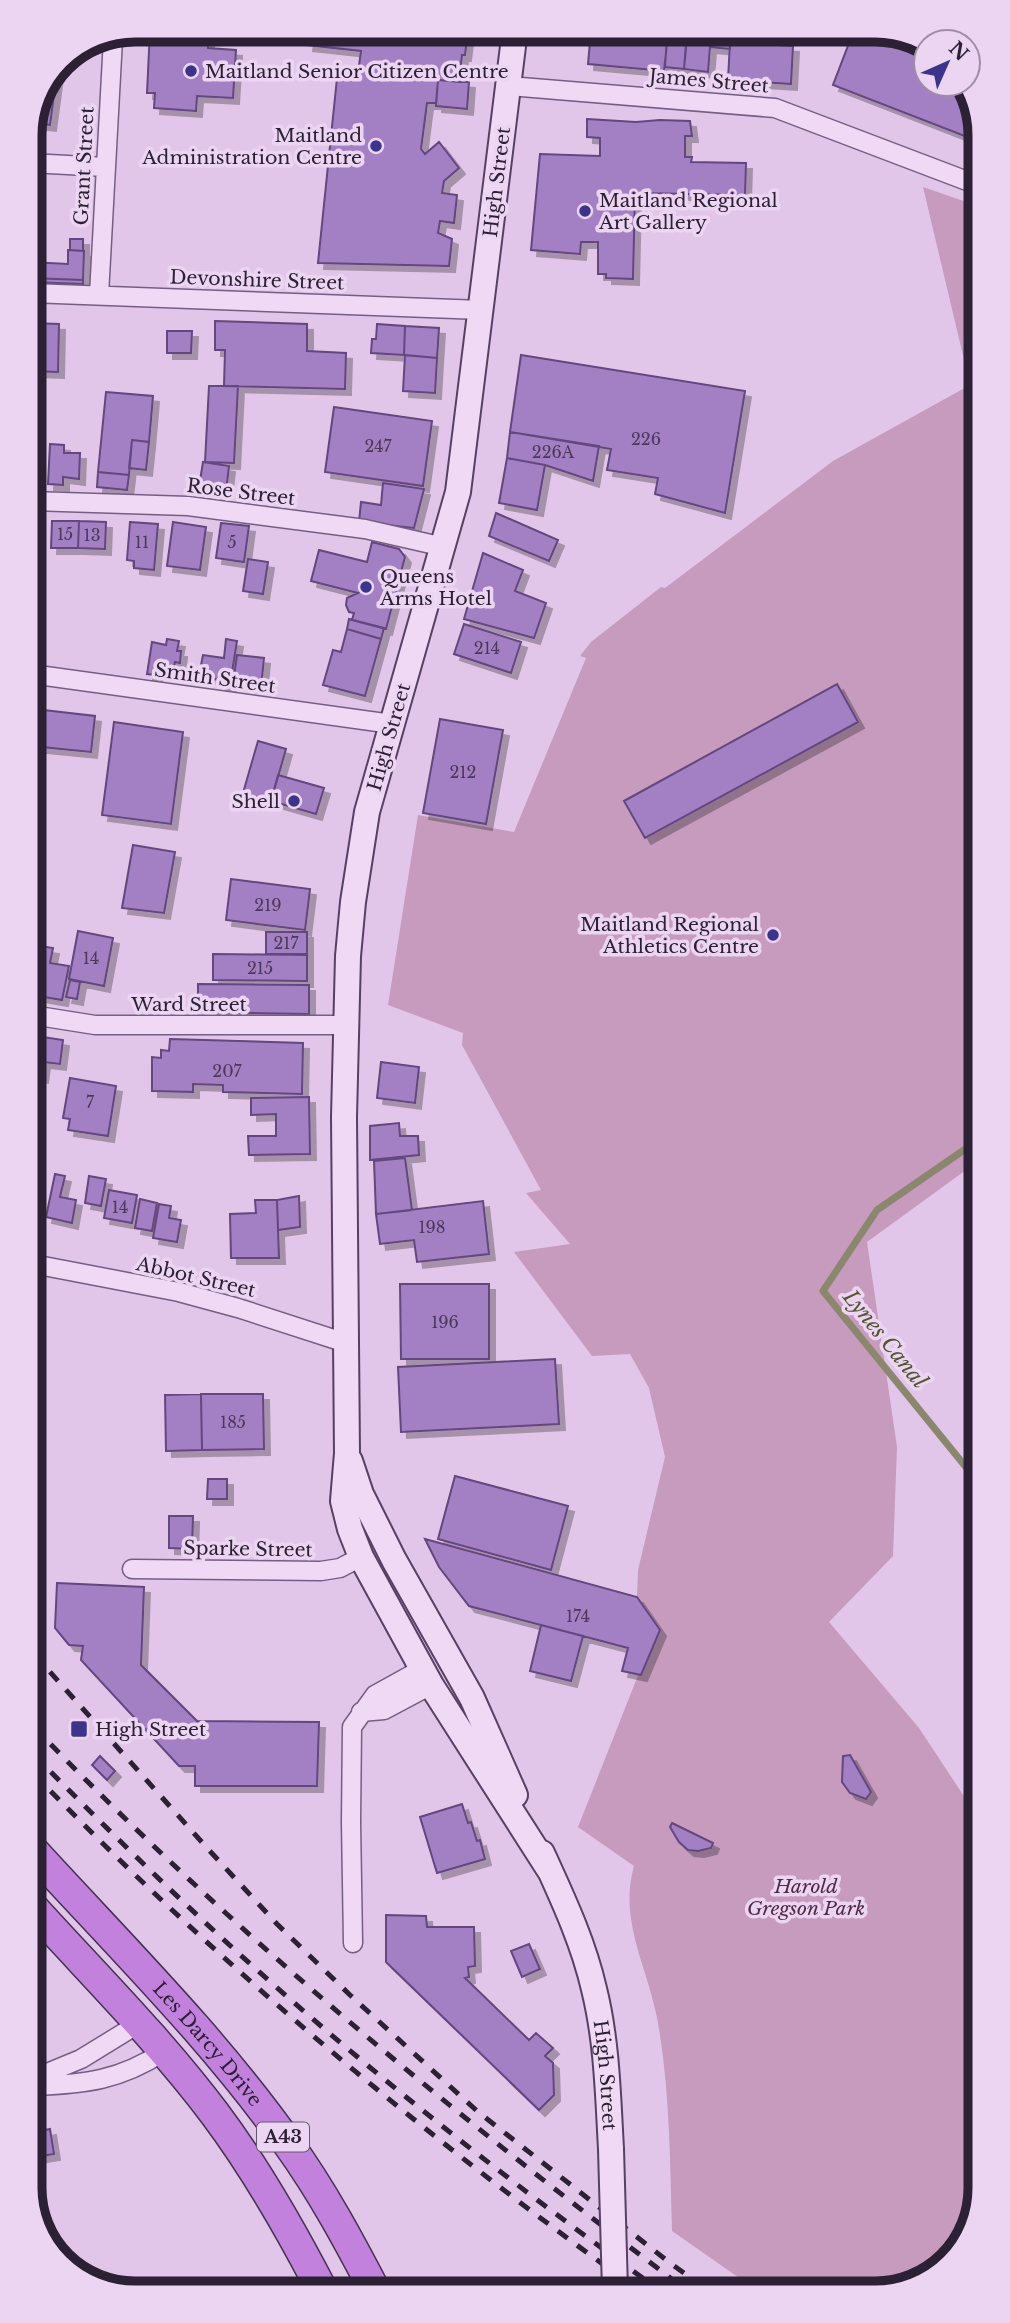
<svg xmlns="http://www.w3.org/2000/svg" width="1010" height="2323" font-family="'Libre Baskerville',serif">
  <defs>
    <filter id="shadow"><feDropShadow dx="6" dy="6" stdDeviation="0" flood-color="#0004"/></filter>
  </defs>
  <rect width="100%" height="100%" fill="#e2c6e9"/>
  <path fill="#c69bbd" d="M 923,187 L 975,205 L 977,1162 L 867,1242 L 897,1447 L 893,1556 L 829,1622 L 919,1728 L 979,1819 L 980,2189 L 959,2252 L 909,2288 L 755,2289 L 672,2231 C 670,2162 670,2091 658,2023 C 649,1970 618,1921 634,1866 L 578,1827 L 656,1630 L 637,1597 L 638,1570 L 665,1457 L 649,1388 L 630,1354 L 592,1356 L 514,1252 L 570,1244 L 526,1193 L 541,1190 L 462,1045 L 463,1033 L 388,1005 L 418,815 L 514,832 L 586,658 L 580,656 L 591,642 L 661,587 L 665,588 L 833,461 L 970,385 Z"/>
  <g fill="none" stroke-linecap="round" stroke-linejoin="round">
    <path stroke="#8b876f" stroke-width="7" d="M 977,1141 L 877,1210 L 823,1291 L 978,1482"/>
  </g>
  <path fill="#a380c3" stroke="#63467f" stroke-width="2" filter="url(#shadow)" d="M 150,30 L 226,30 L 225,35 L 208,33 L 208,48 L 236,50 L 233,98 L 197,96 L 196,111 L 154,108 L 155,93 L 147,93 Z
    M 309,30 L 468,30 L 465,55 L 462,55 L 459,82 L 438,80 L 436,103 L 427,103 L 421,149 L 425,154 L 439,142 L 459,168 L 444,181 L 442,193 L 457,195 L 454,223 L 440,221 L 438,233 L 452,239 L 449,266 L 318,263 L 337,78 L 357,80 L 361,51 L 307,45 Z
    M 591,30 L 668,34 L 664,71 L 588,64 Z
    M 854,30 L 883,30 L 926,46 L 926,84 L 963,84 L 975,101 L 975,140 L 833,85 Z
    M 687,32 L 711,34 L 708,72 L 684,69 Z
    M 711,34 L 730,36 L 730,49 L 710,47 Z
    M 667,36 L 687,38 L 684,69 L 665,67 Z
    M 730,42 L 793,46 L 791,84 L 728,80 Z
    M 58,65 L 50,125 L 32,123 Z
    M 438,80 L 469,82 L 467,109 L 436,106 Z
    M 587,119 L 636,122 L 660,120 L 690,121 L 692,136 L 685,136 L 685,157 L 692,157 L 691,162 L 746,163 L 745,195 L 635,193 L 633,279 L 606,278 L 606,274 L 598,274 L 598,242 L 581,242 L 580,254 L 531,250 L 540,154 L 600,156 L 600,138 L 587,137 Z
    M 70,239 L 83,239 L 83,251 L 70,250 Z
    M 68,250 L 84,251 L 83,280 L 30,278 L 30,262 L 68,264 Z
    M 30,278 L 83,280 L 83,284 L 30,282 Z
    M 215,321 L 307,324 L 307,351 L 346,353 L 345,389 L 224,386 L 225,350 L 215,350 Z
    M 30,323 L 59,324 L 58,372 L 31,371 Z
    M 377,324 L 405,326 L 404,355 L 371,353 L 372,339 L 376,339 Z
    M 405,326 L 439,328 L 437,358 L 404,355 Z
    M 167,331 L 192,331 L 191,353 L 167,353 Z
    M 405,355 L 437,358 L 435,393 L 403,391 Z
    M 521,355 L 745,391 L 725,513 L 655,494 L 658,478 L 607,470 L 611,449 L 510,432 Z
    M 209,386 L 238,386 L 234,463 L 205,462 Z
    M 106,392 L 153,396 L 149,442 L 132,440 L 129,475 L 98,472 Z
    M 334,407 L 432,421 L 423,486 L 325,472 Z
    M 510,432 L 599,446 L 593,481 L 545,465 L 507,458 Z
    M 132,440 L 149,442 L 146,470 L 129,468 Z
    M 50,444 L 64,445 L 64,453 L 80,453 L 79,479 L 63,477 L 63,485 L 48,484 Z
    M 507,458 L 545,465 L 537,510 L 499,503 Z
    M 203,462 L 229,466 L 226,491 L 199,487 Z
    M 98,472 L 129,475 L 127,490 L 97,487 Z
    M 383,483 L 424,489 L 414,528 L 359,522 L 361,502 L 381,505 Z
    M 496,513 L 558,540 L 549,561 L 489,536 Z
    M 52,521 L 79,521 L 78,548 L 51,548 Z
    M 79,521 L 106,522 L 105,549 L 78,548 Z
    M 130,522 L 158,524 L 154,570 L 134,568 L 134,561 L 127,560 Z
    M 173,522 L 206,527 L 200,570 L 167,566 Z
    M 221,523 L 249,526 L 244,562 L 216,558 Z
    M 372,542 L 399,549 L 405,557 L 386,629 L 352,620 L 354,613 L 349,612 L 346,605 L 347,598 L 358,593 L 311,581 L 319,550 L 367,562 Z
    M 483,553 L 523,570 L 515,591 L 546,603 L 534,638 L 464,619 Z
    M 248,559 L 268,562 L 263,594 L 243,591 Z
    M 349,619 L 384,628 L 381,639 L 347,629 Z
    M 464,624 L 521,642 L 511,673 L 454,654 Z
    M 347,629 L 381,639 L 365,696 L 323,685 L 333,650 L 341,652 Z
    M 167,639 L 179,641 L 177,651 L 181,651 L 180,663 L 175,662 L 173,673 L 157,670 L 156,675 L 147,674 L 152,642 L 166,645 Z
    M 226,639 L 237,641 L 230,685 L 220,684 L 221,680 L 205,677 L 207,666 L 201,665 L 203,655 L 224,658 Z
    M 237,655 L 264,658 L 261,687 L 233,683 Z
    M 837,684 L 858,722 L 645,838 L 624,801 Z
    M 35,709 L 95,716 L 91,752 L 32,746 Z
    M 440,719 L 503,730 L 486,824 L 423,813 Z
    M 114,722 L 183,732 L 171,824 L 102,815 Z
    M 258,741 L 286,749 L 271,801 L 243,793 Z
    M 278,775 L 324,788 L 316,814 L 271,801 Z
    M 133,845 L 175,852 L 164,913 L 122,908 Z
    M 231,879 L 310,889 L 305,930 L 226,920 Z
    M 78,931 L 113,938 L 104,986 L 69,979 Z
    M 266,932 L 307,932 L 307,954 L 266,954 Z
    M 40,946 L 53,948 L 50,963 L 69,966 L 62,1000 L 32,995 Z
    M 213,954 L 307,955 L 307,981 L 213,980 Z
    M 70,980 L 80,982 L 77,999 L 66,997 Z
    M 198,984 L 309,985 L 309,1014 L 198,1012 Z
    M 36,1036 L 63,1040 L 60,1064 L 44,1062 L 42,1077 L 32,1076 Z
    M 170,1039 L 303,1043 L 302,1094 L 223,1092 L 223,1085 L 193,1084 L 193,1092 L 152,1091 L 152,1057 L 161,1058 L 161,1050 L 169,1051 Z
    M 381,1062 L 419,1067 L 415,1103 L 377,1098 Z
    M 70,1078 L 116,1086 L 108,1136 L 68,1130 L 70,1119 L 63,1118 Z
    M 309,1097 L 310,1154 L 249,1155 L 248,1136 L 276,1136 L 276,1114 L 251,1115 L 251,1098 Z
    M 399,1123 L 400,1136 L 418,1136 L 419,1155 L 370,1160 L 370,1126 Z
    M 405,1158 L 412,1210 L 376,1214 L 374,1161 Z
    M 55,1174 L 65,1176 L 60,1197 L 76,1200 L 72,1223 L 46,1217 Z
    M 89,1176 L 106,1179 L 101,1206 L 85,1203 Z
    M 109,1190 L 137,1195 L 132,1223 L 104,1218 Z
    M 299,1196 L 300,1227 L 278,1230 L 277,1200 Z
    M 140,1199 L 157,1203 L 152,1231 L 135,1228 Z
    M 255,1200 L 277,1200 L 279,1258 L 231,1258 L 230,1214 L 256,1213 Z
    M 483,1201 L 489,1254 L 417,1262 L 414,1240 L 380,1244 L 376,1214 Z
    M 159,1204 L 171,1206 L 169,1218 L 181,1220 L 177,1242 L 153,1238 Z
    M 400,1284 L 489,1284 L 489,1359 L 401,1359 Z
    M 555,1359 L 559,1424 L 401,1432 L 398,1367 Z
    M 201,1394 L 263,1394 L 264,1449 L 202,1450 Z
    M 201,1394 L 202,1450 L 166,1451 L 165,1395 Z
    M 455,1476 L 568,1506 L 551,1570 L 438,1539 Z
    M 208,1479 L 227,1479 L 227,1499 L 207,1499 Z
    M 169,1516 L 193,1516 L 192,1549 L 169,1548 Z
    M 425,1539 L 637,1597 L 660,1630 L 641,1675 L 622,1671 L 628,1648 L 469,1606 L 439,1567 Z
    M 57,1583 L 144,1587 L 141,1665 L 197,1721 L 319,1722 L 317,1786 L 195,1786 L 195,1766 L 179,1766 L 81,1660 L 83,1646 L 69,1645 L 55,1628 Z
    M 541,1625 L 583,1636 L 571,1681 L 530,1671 Z
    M 850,1755 L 871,1792 L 866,1799 L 850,1793 L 842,1782 L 843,1756 Z
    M 100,1756 L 115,1771 L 107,1780 L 92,1765 Z
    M 462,1804 L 468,1823 L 471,1822 L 477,1841 L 480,1840 L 485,1859 L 437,1873 L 420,1817 Z
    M 672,1823 L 713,1843 L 711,1848 L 698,1851 L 688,1850 L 679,1842 L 670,1827 Z
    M 386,1915 L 426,1916 L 427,1927 L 474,1927 L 475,1966 L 468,1967 L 469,1977 L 465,1978 L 529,2040 L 536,2033 L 553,2048 L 545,2056 L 553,2063 L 554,2095 L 539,2110 L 386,1962 Z
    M 529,1944 L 540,1969 L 522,1977 L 511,1951 Z
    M 50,2129 L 54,2154 L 35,2157 L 35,2132 Z"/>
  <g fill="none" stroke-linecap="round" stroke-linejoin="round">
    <defs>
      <path id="minor" d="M 509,86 L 775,108 L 975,184
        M 30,163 L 105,167
        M 30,293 L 482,310
        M 99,295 L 113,39
        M 31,501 L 188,506 L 365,529 L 444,547
        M 31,674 L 392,724
        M 32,1015 L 95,1025 L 346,1025
        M 33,1264 L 179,1292 L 238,1308 L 346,1343
        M 132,1569 L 321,1571 L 340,1568 L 361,1557
        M 361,1712 L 384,1710 L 431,1685
        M 353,1943 L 351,1822 L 352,1727 L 375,1695 L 422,1669
        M 35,2078 L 81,2059 L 138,2024
        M 35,2086 C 86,2084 120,2080 163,2052"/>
      <g id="secondary">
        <path d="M 515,30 L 458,492 L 367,812 L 353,902 L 348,956 L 344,1117 L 347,1453 L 343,1501 L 350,1529 L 361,1557 L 431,1685 L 548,1868"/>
        <path d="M 350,1461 L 361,1494 L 394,1560 L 472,1698 L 515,1795"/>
        <path id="s1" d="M 542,1853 C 562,1897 583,1941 594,1989 C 607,2041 608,2096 611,2149"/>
      </g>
      <g id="trunk">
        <path id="s2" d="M 34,1852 C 121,1947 214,2039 289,2145 C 322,2191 349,2241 375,2291"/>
        <path d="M 35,1910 C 96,1977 161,2042 215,2114 C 257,2170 291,2230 323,2292"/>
      </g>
    </defs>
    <use href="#minor" stroke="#755e83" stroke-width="21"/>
    <use href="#secondary" stroke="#564165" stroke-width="28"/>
    <use href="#trunk" stroke="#433251" stroke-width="33"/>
    <use href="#minor" stroke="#efd9f5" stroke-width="18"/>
    <use href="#secondary" stroke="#efd9f5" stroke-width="24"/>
    <use href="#trunk" stroke="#c281dc" stroke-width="30"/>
    <path stroke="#2c2035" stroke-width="5" stroke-dasharray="12 12" stroke-linecap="butt" d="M 34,1654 L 208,1849 L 277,1924 L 350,1995 L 477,2111 L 670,2263 L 706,2289
      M 34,1727 C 233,1934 456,2116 685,2289
      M 34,1755 C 106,1828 179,1900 256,1969 C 383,2083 519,2189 658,2289
      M 34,1774 C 217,1964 423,2135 637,2289"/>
    <defs>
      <path id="secondary-bridge" d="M 611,2149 L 615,2290"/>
    </defs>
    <use href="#secondary-bridge" stroke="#564165" stroke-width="28" stroke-linecap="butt"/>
    <use href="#secondary-bridge" stroke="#efd9f5" stroke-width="24"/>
  </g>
  <g fill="#3c348b" stroke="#ecd5f2" stroke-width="2.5">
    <circle cx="191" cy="71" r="7"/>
    <circle cx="376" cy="146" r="7"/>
    <circle cx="585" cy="211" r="7"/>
    <circle cx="366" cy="587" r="7"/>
    <circle cx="294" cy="801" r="7"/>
    <circle cx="773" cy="935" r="7"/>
    <rect x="70" y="1720" width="18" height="18" rx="3.5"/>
  </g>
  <g text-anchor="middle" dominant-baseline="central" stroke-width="7" stroke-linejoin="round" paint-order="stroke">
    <g font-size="16" fill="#4a3858">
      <text x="646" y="439">226</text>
      <text x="378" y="446">247</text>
      <text x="553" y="452">226A</text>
      <text x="65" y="534">15</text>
      <text x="92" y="535">13</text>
      <text x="142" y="542">11</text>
      <text x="232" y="542">5</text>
      <text x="487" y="648">214</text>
      <text x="463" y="772">212</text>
      <text x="268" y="905">219</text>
      <text x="286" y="943">217</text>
      <text x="91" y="958">14</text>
      <text x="260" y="968">215</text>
      <text x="227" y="1071">207</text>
      <text x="90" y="1102">7</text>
      <text x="120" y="1207">14</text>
      <text x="432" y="1227">198</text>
      <text x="445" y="1322">196</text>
      <text x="233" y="1422">185</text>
      <text x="578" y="1616">174</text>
    </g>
    <rect fill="#ecd5f2" stroke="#66566e" stroke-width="2" x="257" y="2122.5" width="52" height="29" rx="5"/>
    <g font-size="18" font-weight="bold" fill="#2c2035">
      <text x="283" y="2137">A43</text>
    </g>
    <g font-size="19" fill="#2c2035" stroke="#ecd5f2" text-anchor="start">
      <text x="205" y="71">Maitland Senior Citizen Centre</text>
      <text x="362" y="135" text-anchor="end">Maitland<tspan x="362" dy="22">Administration Centre</tspan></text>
      <text x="599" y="200">Maitland Regional<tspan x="599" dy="22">Art Gallery</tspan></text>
      <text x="380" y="576">Queens<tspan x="380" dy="22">Arms Hotel</tspan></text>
      <text x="280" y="801" text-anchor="end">Shell</text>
      <text x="759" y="924" text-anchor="end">Maitland Regional<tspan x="759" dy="22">Athletics Centre</tspan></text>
      <text x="95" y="1729">High Street</text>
    </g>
    <g font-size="19" fill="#2c2035" stroke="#ecd5f2">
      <text transform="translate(709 81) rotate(5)">James Street</text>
      <text transform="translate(84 166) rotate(-87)">Grant Street</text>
      <text transform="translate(497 182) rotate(-83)">High Street</text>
      <text transform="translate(257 280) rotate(2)">Devonshire Street</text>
      <text transform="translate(241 492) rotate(7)">Rose Street</text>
      <text transform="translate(215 678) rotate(8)">Smith Street</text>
      <text transform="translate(389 737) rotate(-74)">High Street</text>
      <text x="189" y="1004">Ward Street</text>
      <text transform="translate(196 1277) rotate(13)">Abbot Street</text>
      <text transform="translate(248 1549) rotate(1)">Sparke Street</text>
      <text stroke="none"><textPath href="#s2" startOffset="259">Les Darcy Drive</textPath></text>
      <text stroke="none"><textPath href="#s1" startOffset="233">High Street</textPath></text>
    </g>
    <g font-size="19" font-style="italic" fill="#4f2942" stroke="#ecd5f2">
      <text x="806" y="1886">Harold<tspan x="806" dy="22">Gregson Park</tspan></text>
    </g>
    <g font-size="21" font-style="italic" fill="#525331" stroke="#ecd5f2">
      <text transform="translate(885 1339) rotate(51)">Lynes Canal</text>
    </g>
  </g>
  <path d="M0 0H1010V2323H0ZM135 42H875A93 93 0 0 1 968 135V2188A93 93 0 0 1 875 2281H135A93 93 0 0 1 42 2188V135A93 93 0 0 1 135 42Z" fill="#ecd5f2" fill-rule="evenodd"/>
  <path fill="none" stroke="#2c2035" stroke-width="9" d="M135 42H875A93 93 0 0 1 968 135V2188A93 93 0 0 1 875 2281H135A93 93 0 0 1 42 2188V135A93 93 0 0 1 135 42Z"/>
  <g transform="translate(947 63) rotate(45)"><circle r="33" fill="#ecd5f2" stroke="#9f8da6" stroke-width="2"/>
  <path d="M0-5L12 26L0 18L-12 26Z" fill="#3c348b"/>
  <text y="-10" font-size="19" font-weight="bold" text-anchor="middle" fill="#2c2035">N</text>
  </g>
</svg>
